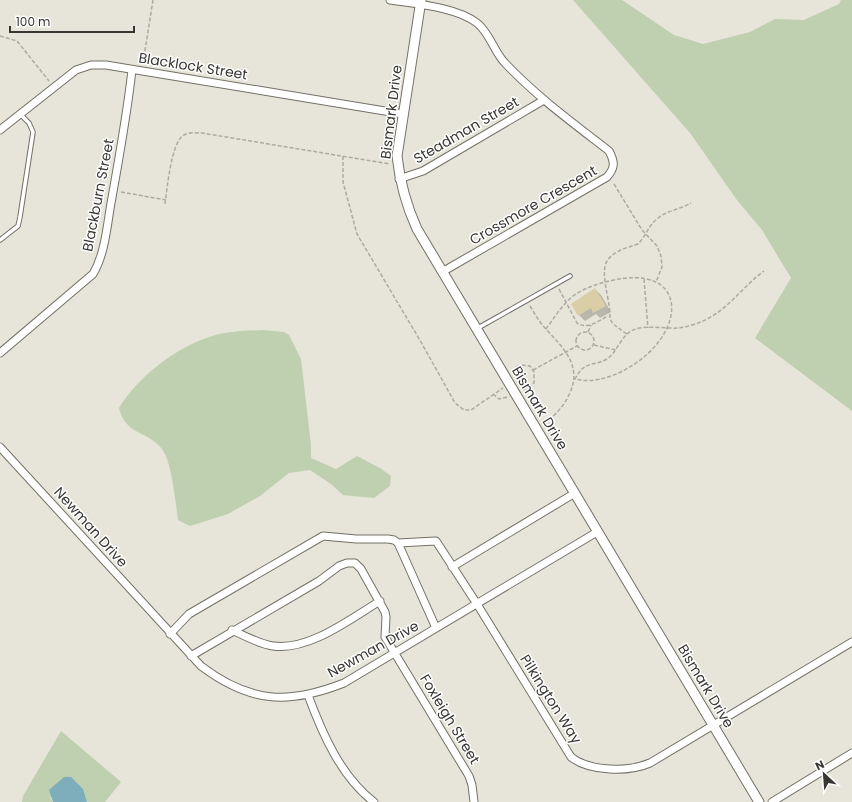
<svg xmlns="http://www.w3.org/2000/svg" width="852" height="802" font-family="Poppins,sans-serif">
  <rect width="100%" height="100%" fill="#e7e4d9"/>
  <path fill="#bed0af" d="M 573,0 L 622,0 L 674,35 L 703,44 L 750,32 L 775,19 L 804,20 L 839,4 L 841,0 L 852,0 L 852,411 L 755,338 L 791,278 L 762,230 L 737,200 L 690,133 Z
    M 263,330 L 284,332 L 289,335 L 301,359 L 311,445 L 311,458 L 336,469 L 357,456 L 380,468 L 391,476 L 390,486 L 374,498 L 343,495 L 331,484 L 310,470 L 289,473 L 260,496 L 228,514 L 190,526 L 178,520 C 176,504 172,468 165,454 C 153,430 126,438 119,408 C 138,377 174,349 209,337 C 226,331 246,331 263,330 Z
    M 61,731 L 121,782 L 105,802 L 87,802 L 87,800 L 50,797 L 53,802 L 22,802 L 23,796 Z"/>
  <path fill="#7eadbc" d="M 64,777 L 71,777 L 83,789 L 87,802 L 53,802 L 49,790 Z"/>
  <path fill="#0003" d="M 595,289 L 601,295 L 611,312 L 600,318 L 596,314 L 585,321 L 579,315 Z"/>
  <path fill="#d9cea6" d="M 595,288 L 606,306 L 593,313 L 591,308 L 578,316 L 571,304 Z"/>
  <g fill="none" stroke-linecap="round" stroke-linejoin="round">
    <defs>
      <path id="service" d="M 0,240 L 18,226 L 20,217 L 33,132 L 29,123 L 20,114
        M 478,328 L 570,276"/>
      <path id="minor" d="M 390,0 C 416,4 456,7 477,23 C 490,33 494,52 505,63 C 536,96 573,123 609,151 C 615,162 615,168 607,177 L 442,272
        M 0,130 L 76,70 L 91,65 L 106,65 L 403,114
        M 399,179 L 423,171 L 544,100
        M 0,353 L 93,274 C 105,254 107,226 111,203 C 119,159 127,115 132,70
        M 0,447 L 201,666 C 250,703 288,705 344,683 L 597,532
        M 398,543 L 436,541 L 477,604 L 571,757 C 590,772 629,772 650,763 L 852,642
        M 452,567 L 575,493
        M 232,630 C 245,636 259,644 273,646 C 309,651 350,619 380,601
        M 170,634 L 189,614 L 201,607 L 323,536 L 356,539 L 388,539 L 394,540 L 398,543 L 436,628
        M 191,656 L 319,581 L 339,566 L 347,563 L 355,563 L 361,569 L 385,612 L 386,617 L 385,637 L 469,776 L 472,785 L 474,802
        M 308,695 C 322,733 341,777 374,802
        M 772,802 L 852,753"/>
      <path id="tertiary" d="M 421,0 L 397,156 C 400,183 406,205 417,229 L 759,802"/>
    </defs>
    <use href="#service" stroke="#737167" stroke-width="5.5"/>
    <use href="#minor" stroke="#737167" stroke-width="9"/>
    <use href="#tertiary" stroke="#737167" stroke-width="11"/>
    <path stroke="#adaaa2" stroke-width="1.5" stroke-dasharray="4 2" stroke-linecap="butt" d="M 0,36 L 17,41 L 49,81
      M 143,63 L 153,0
      M 343,156 L 343,182 L 357,234 L 421,342 L 455,403 L 464,410 L 471,410 L 503,388
      M 614,184 L 642,230 L 657,246 L 661,256 L 662,267 L 656,282
      M 121,192 L 166,200
      M 165,204 C 167,190 171,142 184,135 C 189,132 196,133 202,133 L 390,164
      M 644,279 L 648,328
      M 559,289 L 577,323 C 588,330 598,321 608,316
      M 530,306 C 535,314 539,322 546,329 C 564,349 583,366 569,395 C 563,407 555,416 543,424
      M 546,329 C 554,318 562,305 573,296 C 584,288 597,284 609,281 C 687,262 689,329 633,365 C 616,376 594,384 575,379 C 585,360 592,367 607,359 C 617,352 620,338 631,331 C 644,324 665,329 679,328 C 687,327 696,324 703,321 C 728,310 742,287 764,271
      M576 341a9 9 0 1 1 18 0a9 9 0 1 1-18 0Z
      M 588,332 L 591,325
      M 627,334 C 603,318 613,322 608,299 C 601,263 601,255 638,244 C 646,236 648,226 657,219 C 665,211 681,209 691,203
      M 594,345 L 616,350
      M 516,367 L 521,365 L 530,366 L 534,372 L 534,383 L 523,390
      M 533,370 L 577,346
      M 493,394 L 499,399 L 508,397"/>
    <use href="#service" stroke="#fff" stroke-width="3.5"/>
    <use href="#minor" stroke="#fff" stroke-width="7"/>
    <use href="#tertiary" stroke="#fff" stroke-width="9"/>
  </g>
  <g text-anchor="middle" dominant-baseline="central" stroke-width="3" stroke-linejoin="round" paint-order="stroke">
    <g font-size="14" fill="#373632" stroke="#fff">
      <text transform="translate(193 66) rotate(9)">Blacklock Street</text>
      <text transform="translate(391 112) rotate(-83)">Bismark Drive</text>
      <text transform="translate(466 130) rotate(-30)">Steadman Street</text>
      <text transform="translate(98 195) rotate(-79)">Blackburn Street</text>
      <text transform="translate(533 205) rotate(-30)">Crossmore Crescent</text>
      <text transform="translate(540 408) rotate(59)">Bismark Drive</text>
      <text transform="translate(91 527) rotate(48)">Newman Drive</text>
      <text transform="translate(373 649) rotate(-29)">Newman Drive</text>
      <text transform="translate(706 686) rotate(59)">Bismark Drive</text>
      <text transform="translate(551 699) rotate(58)">Pilkington Way</text>
      <text transform="translate(450 719) rotate(59)">Foxleigh Street</text>
    </g>
  </g>
  <g transform="translate(824 774) rotate(334)" stroke="#ffffff" stroke-width="3" paint-order="stroke">
  <path d="M0-3L7 15L0 10L-7 15Z" fill="#373632"/>
  <text y="-6" font-size="11" font-weight="bold" text-anchor="middle" fill="#373632">N</text>
  </g>
  <path d="M10 26v6h124v-6" fill="none" stroke="#373632" stroke-width="2"/>
  <text x="16" y="26" font-size="12" fill="#373632" stroke="#ffffff" stroke-width="3" paint-order="stroke">100 m</text>
</svg>
